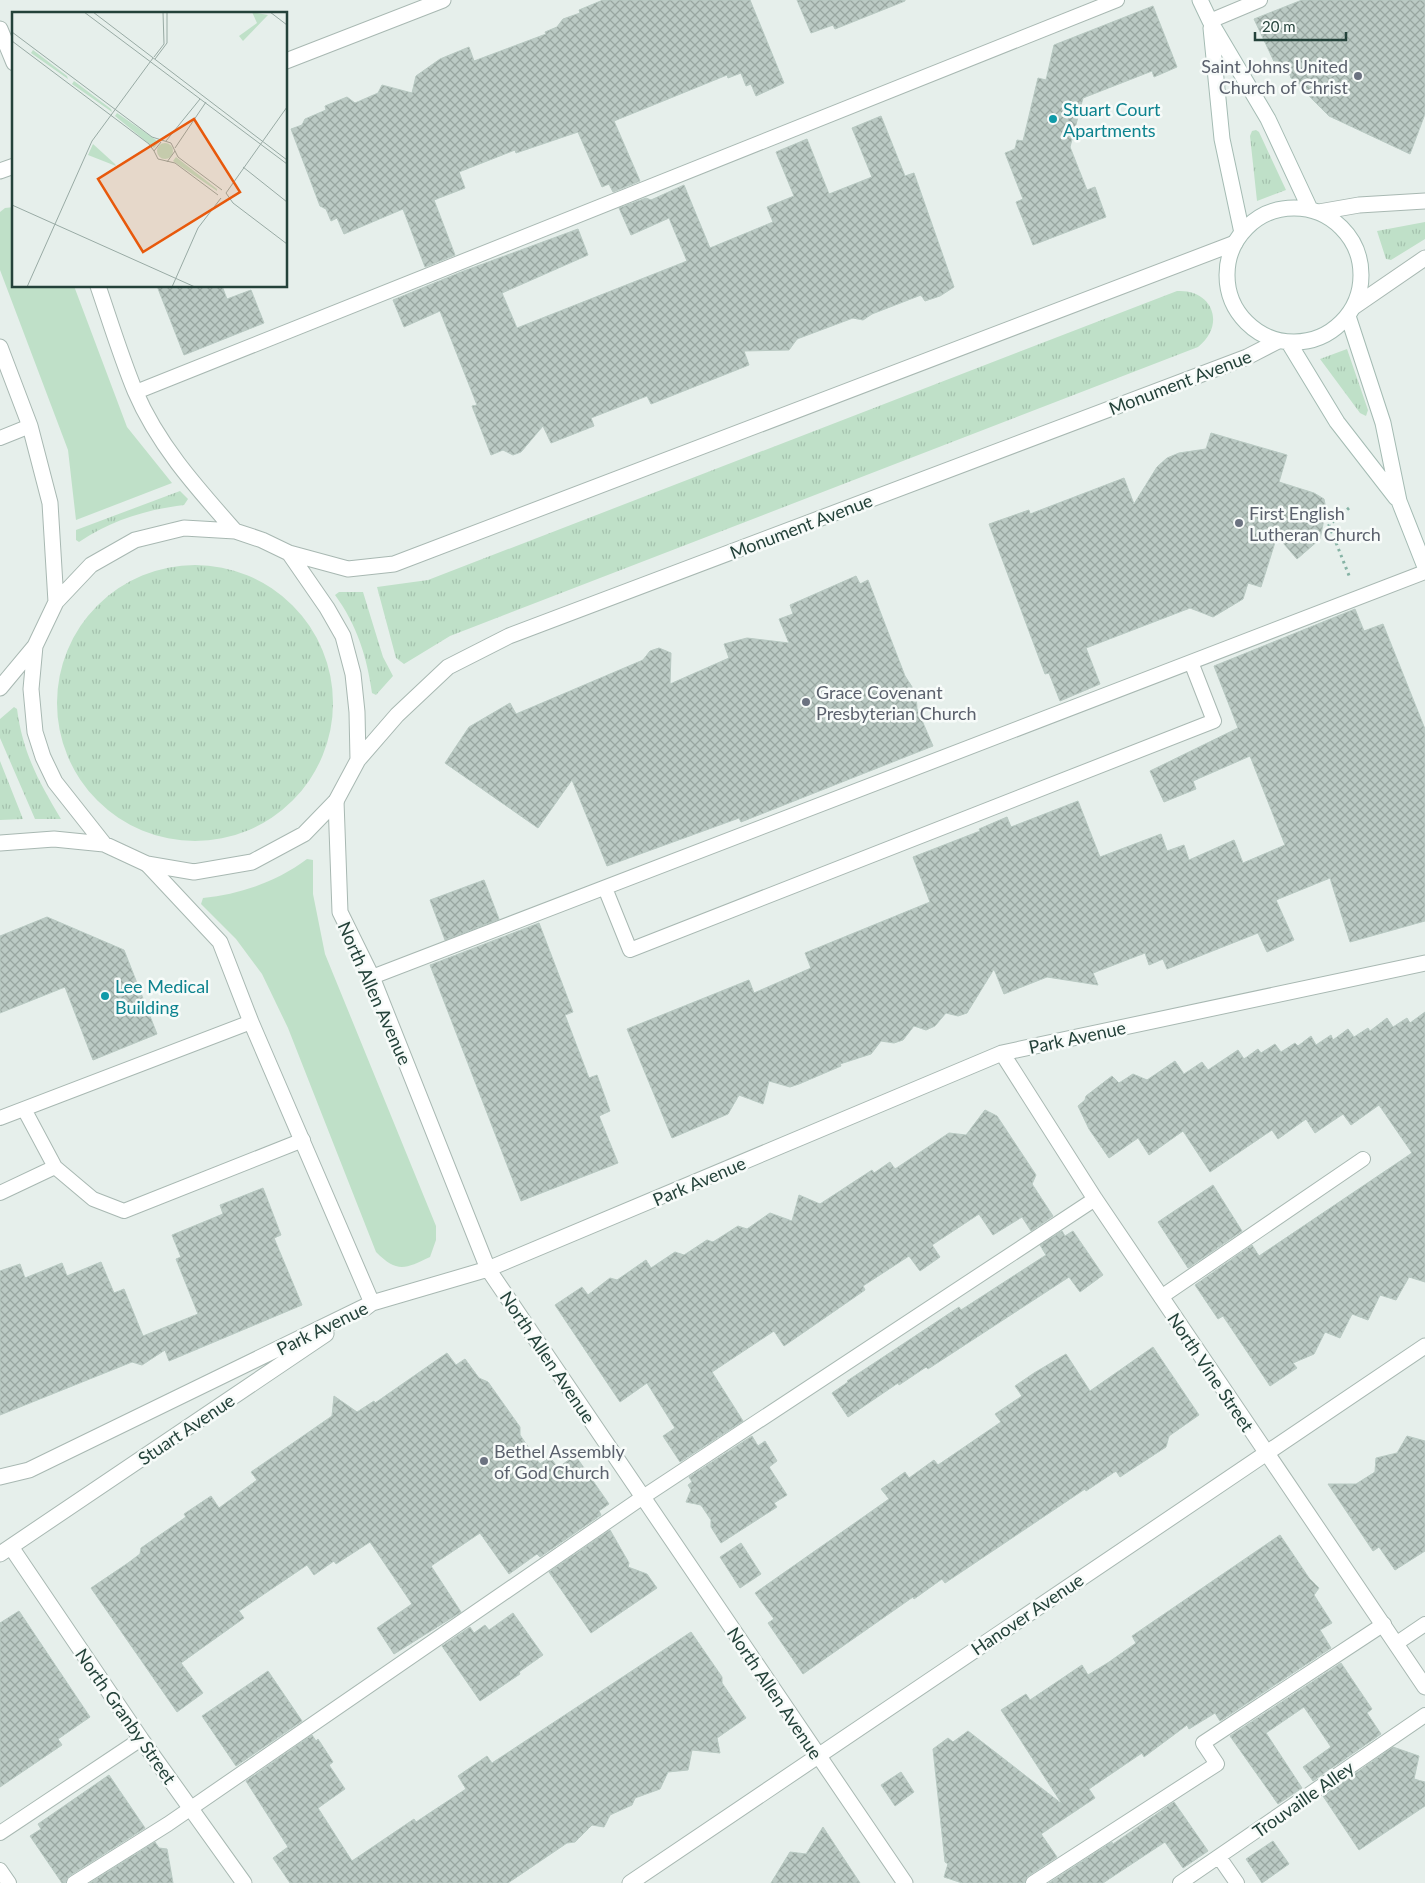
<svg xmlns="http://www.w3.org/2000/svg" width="1425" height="1883" font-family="Lato,sans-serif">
  <defs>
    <pattern id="grass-tufts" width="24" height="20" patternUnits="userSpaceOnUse" patternTransform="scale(1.25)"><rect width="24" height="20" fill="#bfe0c8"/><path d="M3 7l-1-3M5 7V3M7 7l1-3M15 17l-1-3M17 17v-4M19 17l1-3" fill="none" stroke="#a4c1ad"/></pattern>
    <pattern id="building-cross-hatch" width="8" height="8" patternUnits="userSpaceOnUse" patternTransform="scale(1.25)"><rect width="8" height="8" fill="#bbcac4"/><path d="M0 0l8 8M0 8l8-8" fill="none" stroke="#98a6a0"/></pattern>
  </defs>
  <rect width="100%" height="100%" fill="#e6efeb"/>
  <path fill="url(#grass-tufts)" d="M 1256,130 L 1259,132 L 1286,190 L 1257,201 L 1250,136 L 1252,131 Z
    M 1425,222 L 1425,239 L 1391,260 L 1386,259 L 1377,231 Z
    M 1177,291 C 1213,289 1226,325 1198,347 L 450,636 L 404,664 L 396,658 L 377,587 L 428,580 Z
    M 1347,349 L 1368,410 L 1366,416 L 1360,413 L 1320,359 Z
    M 180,491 L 188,499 L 184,505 C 145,510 112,520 79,542 L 76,540 L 76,530 Z
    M57 703a138 138 0 1 1 276 0a138 138 0 1 1-276 0Z
    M 339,592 L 363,592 L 383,657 L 393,676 L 376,695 L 372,693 C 367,657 357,625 335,595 Z
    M 14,707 L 17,709 C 23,754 39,782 61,819 L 35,819 L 0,738 L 0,719 Z
    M 0,761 L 23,819 L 0,820 Z"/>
  <path fill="#bfe0c8" d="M 14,207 L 14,286 L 74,286 L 127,427 L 172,483 L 76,520 L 68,450 L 0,270 L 0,212 L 5,208 Z
    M 307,859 L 313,860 L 313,894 L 325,954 L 436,1226 L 436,1240 L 430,1257 C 405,1269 397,1273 376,1252 L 288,1028 L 262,974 L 236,939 L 201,904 L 203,898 C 241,894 276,882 307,859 Z"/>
  <path fill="url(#building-cross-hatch)" stroke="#b8c9c2" d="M 603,0 L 750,0 L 784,83 L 756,96 L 751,84 L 746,86 L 741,73 L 728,78 L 727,75 L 614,121 L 640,181 L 613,192 L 609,184 L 602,187 L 578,132 L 516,153 L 515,150 L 459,172 L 465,188 L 434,200 L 455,255 L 425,267 L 403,209 L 344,234 L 337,218 L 331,221 L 326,209 L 320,206 L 291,129 L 302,125 L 305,119 L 326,110 L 325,106 L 347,97 L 355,103 L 378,93 L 382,85 L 412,93 L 416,76 L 440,59 L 469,47 L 474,61 L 546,34 L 545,32 L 557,27 L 563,19 L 580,13 L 579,10 Z
    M 797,0 L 905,0 L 905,1 L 835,29 L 833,25 L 811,33 Z
    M 1302,0 L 1425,0 L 1425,114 L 1410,154 L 1329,116 L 1291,78 L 1288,69 L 1278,70 L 1254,19 Z
    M 1153,6 L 1177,67 L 1154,77 L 1152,71 L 1083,98 L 1070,147 L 1087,190 L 1095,187 L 1106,217 L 1033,245 L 1016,202 L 1023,199 L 1005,153 L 1015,149 L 1017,140 L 1023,141 L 1038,78 L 1046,80 L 1054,45 Z
    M 881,116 L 905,176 L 914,173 L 954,287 L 940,296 L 925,301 L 921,295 L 872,314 L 863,320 L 853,318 L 797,339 L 789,350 L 744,351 L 749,365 L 651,404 L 647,396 L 591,418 L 594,426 L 551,443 L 543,426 L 521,452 L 513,455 L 503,450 L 491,455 L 472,406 L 477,405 L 440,311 L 404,327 L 393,300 L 461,272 L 578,229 L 588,255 L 502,293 L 517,328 L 687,261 L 669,218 L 631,235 L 619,208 L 646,198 L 651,200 L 684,185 L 710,248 L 773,222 L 767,207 L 794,196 L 776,152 L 807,139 L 829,194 L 872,177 L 852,128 Z
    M 157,286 L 222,286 L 227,299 L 251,290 L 264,323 L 184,355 Z
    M 1211,433 L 1287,455 L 1279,482 L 1314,493 L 1324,499 L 1326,509 L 1320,539 L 1297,559 L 1277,536 L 1261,587 L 1248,583 L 1243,599 L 1213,617 L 1190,608 L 1086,648 L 1100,684 L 1060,701 L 1049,673 L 1045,674 L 989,524 L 1029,510 L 1030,514 L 1124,478 L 1134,504 L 1157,467 L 1167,458 L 1179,453 L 1206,449 Z
    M 856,576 L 860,584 L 868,580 L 905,676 L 916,693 L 917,709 L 933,746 L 741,822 L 739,818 L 607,866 L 572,780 L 538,828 L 445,763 L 469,727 L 510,703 L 516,714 L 643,660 L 650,651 L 659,648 L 671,653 L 670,684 L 729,658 L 724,644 L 747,638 L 789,643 L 779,619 L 793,614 L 790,605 Z
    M 1355,609 L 1364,631 L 1383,624 L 1425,729 L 1425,921 L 1350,942 L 1330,878 L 1276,900 L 1294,940 L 1267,952 L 1258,933 L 1167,969 L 1163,959 L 1149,965 L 1145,953 L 1093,973 L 1098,985 L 1047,977 L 1004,994 L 994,969 L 967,1013 L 958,1016 L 946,1013 L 935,1026 L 926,1030 L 914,1026 L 903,1040 L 894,1043 L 881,1041 L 871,1054 L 840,1064 L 841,1066 L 799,1084 L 790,1087 L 769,1081 L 763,1104 L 739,1095 L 728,1114 L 672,1138 L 627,1029 L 749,980 L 754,993 L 811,968 L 805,953 L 930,902 L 913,857 L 980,831 L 979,829 L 1007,817 L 1011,827 L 1078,801 L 1100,857 L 1161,834 L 1167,851 L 1184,845 L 1189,860 L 1234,840 L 1243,863 L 1285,845 L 1250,756 L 1193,781 L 1196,789 L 1164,802 L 1150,771 L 1238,728 L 1214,666 Z
    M 484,880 L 499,919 L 445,940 L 430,900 Z
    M 47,917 L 124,950 L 157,1034 L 93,1060 L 65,987 L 0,1013 L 0,936 Z
    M 539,923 L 573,1012 L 565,1015 L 589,1078 L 597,1075 L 610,1111 L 599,1116 L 618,1163 L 521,1201 L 430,965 Z
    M 1425,1012 L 1425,1282 L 1409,1277 L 1396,1300 L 1380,1295 L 1368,1320 L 1352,1314 L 1340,1338 L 1325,1332 L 1314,1354 L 1293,1363 L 1297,1368 L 1270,1386 L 1223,1316 L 1218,1319 L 1195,1285 L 1252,1245 L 1259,1256 L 1412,1153 L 1379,1105 L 1351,1125 L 1343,1114 L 1315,1133 L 1306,1119 L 1278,1139 L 1272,1130 L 1210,1172 L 1183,1131 L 1149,1155 L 1138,1138 L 1109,1158 L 1089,1129 L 1078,1106 L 1085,1100 L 1086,1096 L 1112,1076 L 1119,1083 L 1133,1074 L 1147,1080 L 1175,1061 L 1184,1074 L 1202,1062 L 1208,1070 L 1238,1050 L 1244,1059 L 1258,1049 L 1261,1053 L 1275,1044 L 1281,1052 L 1295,1043 L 1298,1046 L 1311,1036 L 1316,1045 L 1331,1035 L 1333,1040 L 1348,1029 L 1354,1037 L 1368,1028 L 1370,1031 L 1387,1018 L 1393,1027 L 1407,1018 L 1410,1023 Z
    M 985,1110 L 997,1116 L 1036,1175 L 1032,1184 L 1053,1216 L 1031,1231 L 1022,1217 L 993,1235 L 979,1214 L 932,1245 L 940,1257 L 920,1271 L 909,1256 L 863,1286 L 865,1290 L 784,1346 L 774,1331 L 712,1372 L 743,1421 L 680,1462 L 663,1436 L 675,1428 L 647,1383 L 620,1402 L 555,1305 L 582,1287 L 588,1295 L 610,1278 L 617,1280 L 646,1260 L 651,1268 L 675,1252 L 684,1255 L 707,1240 L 713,1242 L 738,1226 L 747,1229 L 770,1213 L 792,1221 L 799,1195 L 820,1204 L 872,1170 L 874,1173 L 890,1162 L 895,1169 L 949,1133 L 966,1135 Z
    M 1213,1185 L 1242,1231 L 1188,1268 L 1158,1222 Z
    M 263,1188 L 281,1235 L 274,1238 L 302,1305 L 169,1361 L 165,1350 L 142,1365 L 132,1362 L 0,1415 L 0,1271 L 20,1264 L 25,1278 L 62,1263 L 67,1276 L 101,1262 L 114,1293 L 124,1289 L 143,1336 L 198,1314 L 176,1259 L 181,1257 L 172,1235 L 223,1214 L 220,1205 Z
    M 1062,1231 L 1065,1236 L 1073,1231 L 1103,1275 L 1080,1292 L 1069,1277 L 928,1369 L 926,1367 L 899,1385 L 898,1383 L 848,1417 L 832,1393 L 848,1382 L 847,1381 L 959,1307 L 961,1310 L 1046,1255 L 1040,1245 Z
    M 1153,1347 L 1199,1415 L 1169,1436 L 1166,1447 L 1120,1477 L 1116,1471 L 1086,1491 L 1085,1489 L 945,1583 L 942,1579 L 914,1599 L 913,1597 L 803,1674 L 768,1623 L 774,1619 L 755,1593 L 889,1499 L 881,1489 L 905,1472 L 909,1478 L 934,1460 L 938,1465 L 1001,1422 L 995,1414 L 1022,1396 L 1015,1386 L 1034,1373 L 1066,1354 L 1090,1391 Z
    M 447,1353 L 456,1365 L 465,1359 L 479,1378 L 488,1382 L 520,1427 L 520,1435 L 540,1464 L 550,1457 L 558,1468 L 575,1455 L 609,1504 L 599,1511 L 601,1515 L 540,1557 L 537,1554 L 509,1574 L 480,1533 L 431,1566 L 461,1612 L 394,1654 L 377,1628 L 412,1604 L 370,1542 L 336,1564 L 334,1561 L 314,1575 L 307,1565 L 239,1611 L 244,1618 L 181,1663 L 203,1693 L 177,1712 L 91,1588 L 128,1563 L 140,1554 L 141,1548 L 186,1517 L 184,1514 L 211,1496 L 219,1508 L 257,1480 L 251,1472 L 332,1416 L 334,1396 L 357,1412 L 374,1401 L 375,1403 Z
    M 752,1436 L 758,1446 L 765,1441 L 777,1461 L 769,1467 L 787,1495 L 774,1503 L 777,1507 L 721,1543 L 711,1527 L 711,1520 L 701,1505 L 686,1502 L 691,1490 L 688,1485 L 692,1482 L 689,1477 Z
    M 1407,1436 L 1425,1441 L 1425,1551 L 1395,1570 L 1379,1547 L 1373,1551 L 1328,1484 L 1356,1484 L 1375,1472 L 1376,1458 L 1397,1453 Z
    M 610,1530 L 629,1563 L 628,1567 L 647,1574 L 657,1588 L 591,1633 L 549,1572 Z
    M 1280,1535 L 1309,1578 L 1319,1588 L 1314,1595 L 1332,1623 L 1320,1630 L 1331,1648 L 1220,1721 L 1215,1713 L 1189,1729 L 1187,1725 L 1144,1757 L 1142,1753 L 1089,1789 L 1095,1798 L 1041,1834 L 1057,1857 L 1028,1876 L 1024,1883 L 962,1883 L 944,1877 L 948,1864 L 945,1862 L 933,1749 L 948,1738 L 953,1742 L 968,1731 L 1062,1804 L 1001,1710 L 1026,1694 L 1030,1700 L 1082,1665 L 1088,1675 L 1109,1662 L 1136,1643 L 1132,1636 Z
    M 741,1543 L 761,1574 L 740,1588 L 720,1557 Z
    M 19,1611 L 90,1717 L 58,1739 L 62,1745 L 0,1787 L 0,1623 Z
    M 513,1613 L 543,1655 L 519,1672 L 520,1674 L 480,1701 L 442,1646 L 470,1627 L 474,1633 L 485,1625 L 489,1630 Z
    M 691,1632 L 722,1677 L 722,1683 L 746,1718 L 717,1738 L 720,1753 L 692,1750 L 688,1770 L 668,1772 L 660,1789 L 635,1798 L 632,1805 L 610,1815 L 604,1827 L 592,1825 L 575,1842 L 567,1843 L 508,1883 L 290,1883 L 273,1858 L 288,1847 L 246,1781 L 312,1735 L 316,1741 L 318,1739 L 333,1762 L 329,1765 L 345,1789 L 318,1808 L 352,1861 L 414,1819 L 416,1822 L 466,1789 L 458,1776 L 487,1756 L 492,1763 Z
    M 1341,1663 L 1372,1709 L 1367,1713 L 1381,1734 L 1313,1781 L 1303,1767 L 1331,1747 L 1304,1707 L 1266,1733 L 1302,1788 L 1278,1804 L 1230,1736 Z
    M 268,1671 L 302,1721 L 236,1766 L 202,1716 Z
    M 1393,1747 L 1419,1756 L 1414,1779 L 1425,1782 L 1425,1806 L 1359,1850 L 1323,1796 Z
    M 901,1772 L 914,1792 L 895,1806 L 881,1785 Z
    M 109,1775 L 145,1828 L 69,1876 L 65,1883 L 62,1883 L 30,1836 L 41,1829 L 38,1824 Z
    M 1174,1802 L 1208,1851 L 1183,1868 L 1165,1842 L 1103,1883 L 1049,1883 L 1112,1842 L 1113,1844 Z
    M 823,1827 L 860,1883 L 771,1883 L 790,1852 L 806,1854 Z
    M 1273,1841 L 1289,1864 L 1262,1883 L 1246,1859 Z
    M 155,1842 L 159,1848 L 167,1849 L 173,1883 L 90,1883 Z"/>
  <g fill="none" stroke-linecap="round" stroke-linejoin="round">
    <defs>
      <path id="service" d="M 1210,21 L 1260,0
        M 136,392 L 1117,0
        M 0,438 L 30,426
        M 605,888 L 630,950 L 1214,721 L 1191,662
        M 372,977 L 1425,572
        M 24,1109 L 55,1167 L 93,1199 L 124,1211 L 303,1140
        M 0,1118 L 251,1022
        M 0,1193 L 55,1167
        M 1161,1297 L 1363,1159
        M 1397,1643 L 1425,1624
        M 0,1833 L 141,1739
        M 1219,1857 L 1237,1883
        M 0,1870 L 9,1883
        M 74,1883 L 168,1824 L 643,1497 L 1095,1199
        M 1033,1883 L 1217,1764 L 1203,1743 L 1384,1624
        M 1180,1883 L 1425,1715"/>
      <path id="minor" d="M 286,61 L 443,0
        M 0,171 L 14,166
        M 336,801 L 340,912 L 372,977 L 488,1269 L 905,1883
        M 147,864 L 220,942 L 251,1022 L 372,1303 L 364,1309
        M 1002,1053 L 1095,1199 L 1425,1687
        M 0,1477 L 29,1470 L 372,1303 L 488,1269 L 1002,1053 L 1425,963
        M 11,1547 L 141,1739 L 244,1883
        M 0,1554 L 326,1334
        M 630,1883 L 1425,1346"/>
      <path id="tertiary" d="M 0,29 L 14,63
        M 1319,212 L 1359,205 L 1425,201
        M 98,286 C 110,321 121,357 135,391 C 158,445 197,488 235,531
        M 1355,306 L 1425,258
        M 0,347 L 30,426 L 50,503 L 56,602
        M 184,528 L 235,531 L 262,540 L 289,553 L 327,608 L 343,636 L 353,674 L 357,712 L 358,760 L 336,801 L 304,834 L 252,862 L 194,872 L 147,864 L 104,844 L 55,782 L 43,757 L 35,732 L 31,689 L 35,646 L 56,602 L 91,565 L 135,540 Z
        M 289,553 L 348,569 L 394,564 L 1235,243
        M 0,688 L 35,646
        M 358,760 L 397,715 L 448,667 L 509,636 L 1247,357 L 1278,341
        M 0,843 L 54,839 L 104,844"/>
      <path id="secondary" d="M 1200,0 L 1210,21 L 1268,119 L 1310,209
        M 1211,28 L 1222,139 L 1242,233
        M1227 275a67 67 0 1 1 134 0a67 67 0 1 1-134 0Z
        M 1348,316 L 1383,423 L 1399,501 L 1425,567
        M 1289,343 L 1337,422 L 1396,498"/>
    </defs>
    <use href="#service" stroke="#a8b8b2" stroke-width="16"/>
    <use href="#minor" stroke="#a8b8b2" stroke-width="17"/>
    <use href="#tertiary" stroke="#a8b8b2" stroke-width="17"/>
    <use href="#secondary" stroke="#a4bbb3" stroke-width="17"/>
    <path stroke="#86b3a5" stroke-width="3" stroke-dasharray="2.5 4" stroke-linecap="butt" d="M 1349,508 L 1329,525 L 1350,578"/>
    <use href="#service" stroke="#fff" stroke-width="14"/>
    <use href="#minor" stroke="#fff" stroke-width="15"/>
    <use href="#tertiary" stroke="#fff" stroke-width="15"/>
    <use href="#secondary" stroke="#fff" stroke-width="15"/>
  </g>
  <g fill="#6b7280" stroke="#f7fbf9" stroke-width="2">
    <circle cx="1358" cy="76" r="5"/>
    <circle cx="1239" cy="523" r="5"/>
    <circle cx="806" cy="702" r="5"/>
    <circle cx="484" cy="1461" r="5"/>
  </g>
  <g fill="#0f9aa8" stroke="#f7fbf9" stroke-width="2">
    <circle cx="1053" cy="119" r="5"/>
    <circle cx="105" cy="996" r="5"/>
  </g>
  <g text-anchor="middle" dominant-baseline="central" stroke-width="5" stroke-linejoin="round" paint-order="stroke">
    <g font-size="18" fill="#5b616d" stroke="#f7fbf9" text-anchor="start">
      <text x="1348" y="66" text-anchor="end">Saint Johns United<tspan x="1348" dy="21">Church of Christ</tspan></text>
      <text x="1249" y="513">First English<tspan x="1249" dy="21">Lutheran Church</tspan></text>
      <text x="816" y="692">Grace Covenant<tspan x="816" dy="21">Presbyterian Church</tspan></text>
      <text x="494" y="1451">Bethel Assembly<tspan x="494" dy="21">of God Church</tspan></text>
    </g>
    <g font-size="18" fill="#0d838f" stroke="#f7fbf9" text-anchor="start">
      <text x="1063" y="109">Stuart Court<tspan x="1063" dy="21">Apartments</tspan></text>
      <text x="115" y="986">Lee Medical<tspan x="115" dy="21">Building</tspan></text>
    </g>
    <g font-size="18" fill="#24423a" stroke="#f7fbf9">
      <text transform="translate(1180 382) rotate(-21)">Monument Avenue</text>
      <text transform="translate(801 526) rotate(-21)">Monument Avenue</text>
      <text transform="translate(375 993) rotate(66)">North Allen Avenue</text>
      <text transform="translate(1077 1037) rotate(-12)">Park Avenue</text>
      <text transform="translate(699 1181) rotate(-23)">Park Avenue</text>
      <text transform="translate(322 1328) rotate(-26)">Park Avenue</text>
      <text transform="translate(548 1357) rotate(56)">North Allen Avenue</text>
      <text transform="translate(1211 1372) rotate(56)">North Vine Street</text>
      <text transform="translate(186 1429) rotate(-34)">Stuart Avenue</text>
      <text transform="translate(1027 1614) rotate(-34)">Hanover Avenue</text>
      <text transform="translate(775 1693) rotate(56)">North Allen Avenue</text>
      <text transform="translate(126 1716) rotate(55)">North Granby Street</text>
      <text transform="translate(1303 1799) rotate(-35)">Trouvaille Alley</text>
    </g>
  </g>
  <g transform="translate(12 12)">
    <rect width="275" height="275" fill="#e6efeb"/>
    <path d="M 240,0 L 256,3 L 231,29 L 227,24 L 245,11 ZM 21,38 L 55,64 L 56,67 L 19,41 ZM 62,69 L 99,97 L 100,100 L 60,72 ZM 105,101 L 147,130 L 142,136 L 103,104 ZM145 139a8 8 0 1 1 16 0a8 8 0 1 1-16 0ZM 164,145 L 205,177 L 205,179 L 161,149 Z" fill="#bfe0c8"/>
    <path d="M 81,132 L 103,152 L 104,154 L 76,143 Z" fill="#bfe0c8"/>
    <path fill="none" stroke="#98aaa4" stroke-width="1" d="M 72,0 L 275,152M 81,0 L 275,148M 258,0 L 275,13M 0,20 L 140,125 L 159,131 L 163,139 L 155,150M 0,29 L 137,132 L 142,139M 142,45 L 152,32 L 151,0M 143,47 L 155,31 L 155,0M 154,129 L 188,87M 149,130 L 142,139 L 146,147 L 163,151 L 206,183M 163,136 L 194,90M 163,139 L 166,145 L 210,178M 231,155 L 275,190M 214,181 L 221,191 L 275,232M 214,181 L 275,95M 0,193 L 183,275M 15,275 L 80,129 L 141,46M 160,275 L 186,216 L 209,186"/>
    <path fill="#e8590c" fill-opacity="0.15" stroke="#e8590c" stroke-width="2.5" d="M 182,107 L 228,180 L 131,240 L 86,167 Z"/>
    <rect width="275" height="275" fill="none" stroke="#24423a" stroke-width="2.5"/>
  </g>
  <path d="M1255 32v8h91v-8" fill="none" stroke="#24423a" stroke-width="2.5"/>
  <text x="1262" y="32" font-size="15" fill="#24423a" stroke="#f7fbf9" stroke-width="4" paint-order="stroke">20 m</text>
</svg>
